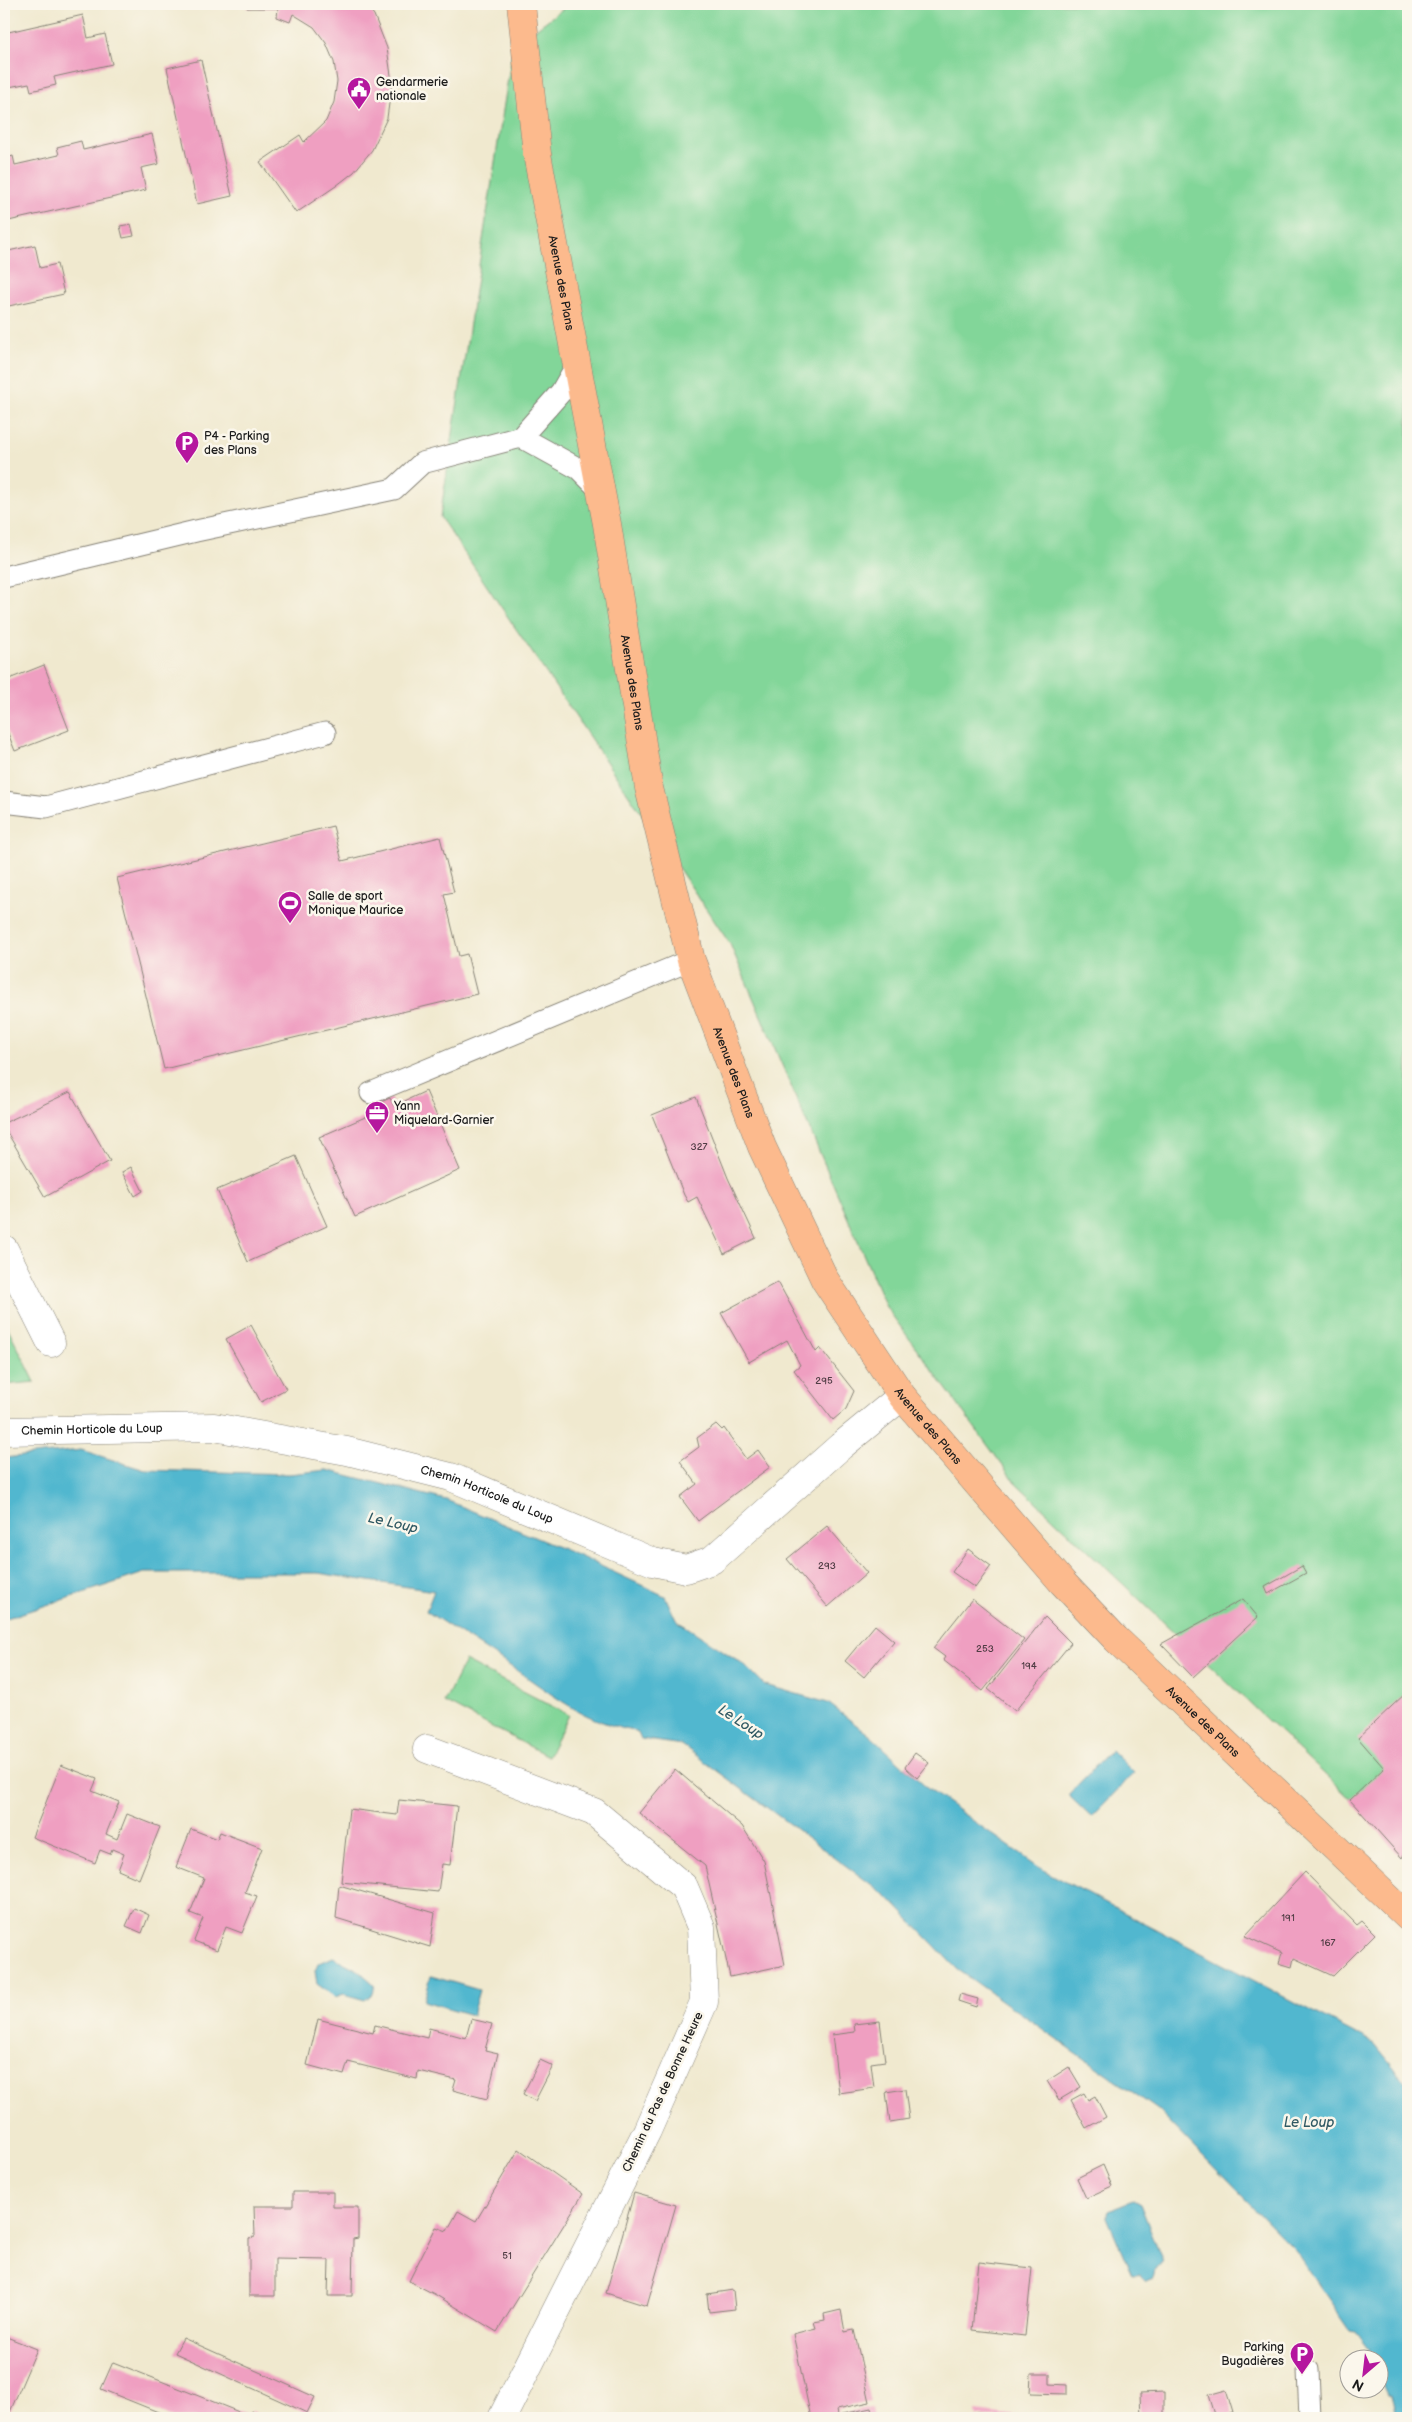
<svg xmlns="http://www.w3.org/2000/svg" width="1412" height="2422" font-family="'Balsamiq Sans',sans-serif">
  <rect width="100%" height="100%" fill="#fbf7ec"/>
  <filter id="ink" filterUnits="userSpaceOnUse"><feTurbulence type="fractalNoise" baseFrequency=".02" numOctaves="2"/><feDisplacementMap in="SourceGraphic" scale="10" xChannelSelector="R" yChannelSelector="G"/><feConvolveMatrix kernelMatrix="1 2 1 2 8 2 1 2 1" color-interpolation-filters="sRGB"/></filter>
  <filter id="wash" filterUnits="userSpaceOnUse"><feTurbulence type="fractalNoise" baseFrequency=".0096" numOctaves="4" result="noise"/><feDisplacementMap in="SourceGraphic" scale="20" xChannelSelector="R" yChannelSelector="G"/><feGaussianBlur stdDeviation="1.12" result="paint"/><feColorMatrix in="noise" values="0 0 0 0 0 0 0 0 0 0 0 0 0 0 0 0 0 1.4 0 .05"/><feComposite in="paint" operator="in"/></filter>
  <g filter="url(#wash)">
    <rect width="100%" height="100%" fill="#f0e9cf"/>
    <path fill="#82d699" stroke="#4f795a" d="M 569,4 L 1408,4 L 1408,1853 L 1014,1481 L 886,1307 L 730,944 L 440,517 L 513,46 Z
      M 4,1320 L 35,1382 L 4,1385 Z
      M 465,1661 L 569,1715 L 548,1756 L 444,1702 Z"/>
    <path fill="#51b7cf" stroke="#366a76" d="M 81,1450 L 145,1470 L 289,1474 L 327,1470 L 446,1500 L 577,1555 L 665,1596 L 676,1620 L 745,1665 L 765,1685 L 828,1703 L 872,1737 L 928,1789 L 1043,1870 L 1375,2044 L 1408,2085 L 1408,2418 L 1394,2418 L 1396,2415 L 1391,2396 L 1388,2395 L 1380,2377 L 1380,2360 L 1371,2359 L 1367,2351 L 1369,2349 L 1355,2331 L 1350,2330 L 1294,2249 L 1158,2110 L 957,1969 L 887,1896 L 682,1745 L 641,1739 L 638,1732 C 583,1721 561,1700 516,1670 C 487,1650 456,1631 426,1611 L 434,1591 L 318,1573 L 144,1573 L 4,1619 L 4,1458 Z
      M 1111,1750 L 1134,1773 L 1091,1817 L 1068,1795 Z
      M 333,1957 L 358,1970 L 375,1985 L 373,1993 L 365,2000 L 344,1994 L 335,1997 L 317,1984 L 315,1971 L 318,1964 Z
      M 431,1976 L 479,1990 L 472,2015 L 424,2001 Z
      M 1133,2200 L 1140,2204 L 1163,2261 L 1156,2269 L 1154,2278 L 1147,2281 L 1140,2274 L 1132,2275 L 1107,2217 L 1108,2210 Z"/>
    <g id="blocks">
      <path fill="#ef9fc1" d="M 246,4 L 365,4 L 374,15 L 387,48 L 392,82 L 387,118 L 372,150 L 354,172 L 336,186 L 296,213 L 260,162 L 300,135 L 304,142 L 326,121 L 334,102 L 337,81 L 334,62 L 326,43 L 314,27 L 293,14 L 290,22 L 277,17 L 278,8 L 247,8 Z
        M 83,15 L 88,38 L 105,34 L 112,64 L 54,77 L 56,85 L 31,91 L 29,83 L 4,88 L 4,33 Z
        M 201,60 L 232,196 L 197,204 L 167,68 Z
        M 152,134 L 159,164 L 141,168 L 146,190 L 4,222 L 4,159 L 13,156 L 15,165 L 59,155 L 57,147 L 81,141 L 83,150 Z
        M 131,224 L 134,236 L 123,238 L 120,226 Z
        M 35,245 L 40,268 L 57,264 L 64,294 L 4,307 L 4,252 Z
        M 44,665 L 69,730 L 15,751 L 4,723 L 4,681 Z
        M 333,826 L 342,861 L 440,837 L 454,892 L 444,894 L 459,956 L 467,954 L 477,994 L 164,1069 L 117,878 Z
        M 426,1091 L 460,1170 L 355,1217 L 319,1137 L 377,1112 L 374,1105 L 390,1098 L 394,1106 Z
        M 70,1092 L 110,1161 L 45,1197 L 4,1127 L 4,1123 Z
        M 696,1097 L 728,1178 L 756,1238 L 724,1254 L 697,1197 L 688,1202 L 684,1195 L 652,1115 Z
        M 296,1156 L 327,1226 L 248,1262 L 217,1190 Z
        M 131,1167 L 143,1191 L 135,1196 L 122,1172 Z
        M 778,1282 L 816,1352 L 820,1348 L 854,1391 L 846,1409 L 833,1420 L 794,1370 L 800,1365 L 787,1340 L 749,1362 L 721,1313 Z
        M 251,1325 L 286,1389 L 261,1402 L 226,1339 Z
        M 716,1424 L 722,1430 L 724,1428 L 746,1459 L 758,1450 L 770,1467 L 698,1521 L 680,1497 L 697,1484 L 680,1461 L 699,1447 L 697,1438 Z
        M 827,1526 L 867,1573 L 828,1607 L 787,1559 Z
        M 968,1549 L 991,1566 L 975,1588 L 952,1572 Z
        M 1302,1566 L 1306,1573 L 1268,1594 L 1265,1587 Z
        M 972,1599 L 1024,1640 L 983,1691 L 943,1660 L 945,1657 L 933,1648 Z
        M 1243,1599 L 1258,1617 L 1193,1677 L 1161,1644 Z
        M 1045,1617 L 1071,1643 L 1015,1711 L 988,1689 Z
        M 875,1625 L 894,1641 L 864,1677 L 845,1661 Z
        M 1408,1691 L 1408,1847 L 1402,1858 L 1350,1800 L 1384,1768 L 1358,1738 Z
        M 915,1753 L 929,1763 L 917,1778 L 905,1767 Z
        M 61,1765 L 97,1779 L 92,1791 L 119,1802 L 106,1834 L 117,1839 L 127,1814 L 160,1827 L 139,1879 L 118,1870 L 124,1854 L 112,1849 L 110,1854 L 100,1850 L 95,1863 L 32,1837 Z
        M 675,1769 L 742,1826 L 764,1861 L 785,1965 L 730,1977 L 705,1866 L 639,1813 Z
        M 399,1800 L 457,1806 L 450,1865 L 442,1864 L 438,1892 L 341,1882 L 349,1809 L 397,1815 Z
        M 191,1829 L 217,1839 L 220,1832 L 262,1848 L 245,1892 L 257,1896 L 242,1933 L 226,1927 L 217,1950 L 194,1941 L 203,1918 L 190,1913 L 204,1878 L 176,1867 Z
        M 1305,1872 L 1357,1925 L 1362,1921 L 1375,1934 L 1333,1976 L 1294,1958 L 1292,1967 L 1279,1963 L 1282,1953 L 1245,1936 Z
        M 339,1885 L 435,1913 L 430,1947 L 336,1918 Z
        M 134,1908 L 149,1915 L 142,1933 L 126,1926 Z
        M 960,1994 L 978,1999 L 976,2007 L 958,2001 Z
        M 318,2019 L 373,2033 L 375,2025 L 427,2038 L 429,2028 L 466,2038 L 471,2019 L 492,2024 L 485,2050 L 498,2053 L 487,2099 L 453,2090 L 456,2080 L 418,2071 L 417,2079 L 348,2062 L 344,2075 L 307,2065 Z
        M 880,2021 L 885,2061 L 871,2063 L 874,2088 L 839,2093 L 832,2035 L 855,2032 L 854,2024 Z
        M 540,2060 L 553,2066 L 535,2101 L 523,2094 Z
        M 1069,2067 L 1081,2087 L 1059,2100 L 1047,2081 Z
        M 905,2089 L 909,2119 L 890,2122 L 886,2092 Z
        M 1084,2093 L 1088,2100 L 1095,2096 L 1106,2117 L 1086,2128 L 1071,2100 Z
        M 519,2149 L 583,2194 L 497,2332 L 436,2295 L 409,2281 L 436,2227 L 447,2231 L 458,2211 L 476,2221 Z
        M 1103,2165 L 1112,2186 L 1086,2198 L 1077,2178 Z
        M 293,2192 L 333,2192 L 333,2207 L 358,2207 L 358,2238 L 353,2239 L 352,2296 L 328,2296 L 329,2260 L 275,2259 L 275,2296 L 249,2296 L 249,2238 L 255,2237 L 254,2206 L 293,2206 Z
        M 634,2193 L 676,2205 L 647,2306 L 606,2293 Z
        M 979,2262 L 1032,2268 L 1025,2336 L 972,2330 Z
        M 733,2290 L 735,2309 L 709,2312 L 707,2294 Z
        M 841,2310 L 845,2332 L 854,2330 L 870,2402 L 837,2409 L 838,2415 L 871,2408 L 873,2418 L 811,2418 L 793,2334 L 816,2328 L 814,2322 L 825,2320 L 824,2314 Z
        M 4,2336 L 37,2349 L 10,2412 L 4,2408 Z
        M 183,2338 L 315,2397 L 307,2413 L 175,2353 Z
        M 113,2362 L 249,2416 L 251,2411 L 265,2418 L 173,2418 L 101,2389 Z
        M 1031,2374 L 1050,2374 L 1050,2384 L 1067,2385 L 1067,2394 L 1030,2393 Z
        M 1226,2390 L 1233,2413 L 1215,2418 L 1208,2395 Z
        M 1164,2392 L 1164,2418 L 1141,2418 L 1140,2393 Z
        M 976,2412 L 1018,2417 L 1018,2418 L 977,2418 Z"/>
    </g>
  </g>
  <g filter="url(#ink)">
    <use href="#blocks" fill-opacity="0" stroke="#868276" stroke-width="1"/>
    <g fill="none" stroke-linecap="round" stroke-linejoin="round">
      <defs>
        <path id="lane" d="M 521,437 L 579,469 L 601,491
          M 4,577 L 196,531 L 394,489 L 422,463 L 521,437 L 561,392 L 576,366
          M 4,802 L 46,807 L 325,733
          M 371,1093 L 691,960
          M 1308,2370 L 1310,2418"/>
        <g id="street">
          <path d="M 4,1249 L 51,1343"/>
          <path id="s1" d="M 4,1431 L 214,1427 L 347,1451 L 451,1477 L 653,1562 L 686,1569 L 712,1560 L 841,1446 L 902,1396"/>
          <path d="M 427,1749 L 594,1812 L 684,1887 L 701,1927 L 704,2002 L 647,2131 L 502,2418"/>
        </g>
        <g id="primary">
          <path id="s2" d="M 521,4 L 537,154 L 607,524 L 649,788 L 691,960 L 762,1147 L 825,1280 L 902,1396 L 1063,1583 L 1116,1639 L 1408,1917"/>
        </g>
      </defs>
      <use href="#lane" stroke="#868276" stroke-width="23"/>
      <use href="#street" stroke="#868276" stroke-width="29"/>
      <use href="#primary" stroke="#868276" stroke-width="29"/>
      <use href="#lane" stroke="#fff" stroke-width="21"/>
      <use href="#street" stroke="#fff" stroke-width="28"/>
      <use href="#primary" stroke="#fcba8d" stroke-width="28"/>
    </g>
  </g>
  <defs>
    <symbol id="civic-pin" viewBox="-11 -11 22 30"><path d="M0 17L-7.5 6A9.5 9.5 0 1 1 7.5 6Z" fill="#b5179e" stroke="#fbf7ec"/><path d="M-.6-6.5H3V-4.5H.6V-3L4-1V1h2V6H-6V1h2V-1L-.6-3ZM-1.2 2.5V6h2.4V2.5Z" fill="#fff"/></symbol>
    <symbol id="parking-pin" viewBox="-11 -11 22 30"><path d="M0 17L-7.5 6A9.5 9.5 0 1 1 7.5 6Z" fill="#b5179e" stroke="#fbf7ec"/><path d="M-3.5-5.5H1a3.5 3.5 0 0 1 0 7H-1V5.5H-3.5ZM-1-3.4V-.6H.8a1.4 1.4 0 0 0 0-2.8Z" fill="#fff"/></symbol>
    <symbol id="stadium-pin" viewBox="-11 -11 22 30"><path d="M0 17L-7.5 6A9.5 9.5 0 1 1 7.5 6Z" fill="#b5179e" stroke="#fbf7ec"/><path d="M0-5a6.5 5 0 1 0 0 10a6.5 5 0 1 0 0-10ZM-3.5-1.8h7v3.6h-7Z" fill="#fff"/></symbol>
    <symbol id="office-pin" viewBox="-11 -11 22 30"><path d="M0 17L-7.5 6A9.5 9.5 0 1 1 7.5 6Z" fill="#b5179e" stroke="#fbf7ec"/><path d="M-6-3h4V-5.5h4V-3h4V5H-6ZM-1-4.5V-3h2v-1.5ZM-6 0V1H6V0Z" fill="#fff"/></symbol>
  </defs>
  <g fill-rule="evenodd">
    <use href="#civic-pin" x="345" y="75" width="28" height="38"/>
    <use href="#parking-pin" x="173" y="429" width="28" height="38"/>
    <use href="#stadium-pin" x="276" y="889" width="28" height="38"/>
    <use href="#office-pin" x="363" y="1099" width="28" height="38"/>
    <use href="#parking-pin" x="1288" y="2340" width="28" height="38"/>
  </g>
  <g text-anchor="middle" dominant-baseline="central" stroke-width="5" stroke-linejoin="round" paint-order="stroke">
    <g font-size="10" fill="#513d45">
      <text x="699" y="1147">327</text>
      <text x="824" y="1381">295</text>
      <text x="827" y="1566">293</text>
      <text x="985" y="1649">253</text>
      <text x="1029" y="1666">194</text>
      <text x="1288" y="1918">191</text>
      <text x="1328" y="1943">167</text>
      <text x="507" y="2256">51</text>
    </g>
    <g font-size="12" fill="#1c1c1c" stroke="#fbf7ec" text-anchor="start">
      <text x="376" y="82">Gendarmerie<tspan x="376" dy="14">nationale</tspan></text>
      <text x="204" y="436">P4 - Parking<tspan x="204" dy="14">des Plans</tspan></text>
      <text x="308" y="896">Salle de sport<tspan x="308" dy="14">Monique Maurice</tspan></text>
      <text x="394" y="1106">Yann<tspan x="394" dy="14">Miquelard-Garnier</tspan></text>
      <text x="1284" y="2347" text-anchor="end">Parking<tspan x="1284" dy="14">Bugadières</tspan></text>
    </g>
    <g font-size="12" fill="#1c1c1c" stroke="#fbf7ec">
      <text stroke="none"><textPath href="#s2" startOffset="282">Avenue des Plans</textPath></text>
      <text stroke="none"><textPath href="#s2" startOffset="688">Avenue des Plans</textPath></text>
      <text stroke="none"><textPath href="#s2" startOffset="1092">Avenue des Plans</textPath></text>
      <text stroke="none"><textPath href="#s2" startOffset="1498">Avenue des Plans</textPath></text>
      <text stroke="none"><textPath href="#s1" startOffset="88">Chemin Horticole du Loup</textPath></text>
      <text stroke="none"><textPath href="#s1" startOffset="492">Chemin Horticole du Loup</textPath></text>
      <text stroke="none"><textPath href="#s2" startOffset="1902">Avenue des Plans</textPath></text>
      <text transform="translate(663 2092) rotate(-65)">Chemin du Pas de Bonne Heure</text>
    </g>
    <g font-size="14" font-style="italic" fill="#315a64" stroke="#fbf7ec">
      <text transform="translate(393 1523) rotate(13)">Le Loup</text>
      <text transform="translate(741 1722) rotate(33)">Le Loup</text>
      <text x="1309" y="2122">Le Loup</text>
    </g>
  </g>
  <rect width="1412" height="2422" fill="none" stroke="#fbf7ec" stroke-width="20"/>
  <g transform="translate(1364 2374) rotate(208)"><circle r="24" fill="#fbf7ec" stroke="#a29f99"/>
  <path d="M0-4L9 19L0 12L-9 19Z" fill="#b5179e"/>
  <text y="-8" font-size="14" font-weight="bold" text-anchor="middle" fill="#1c1c1c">N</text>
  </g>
</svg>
